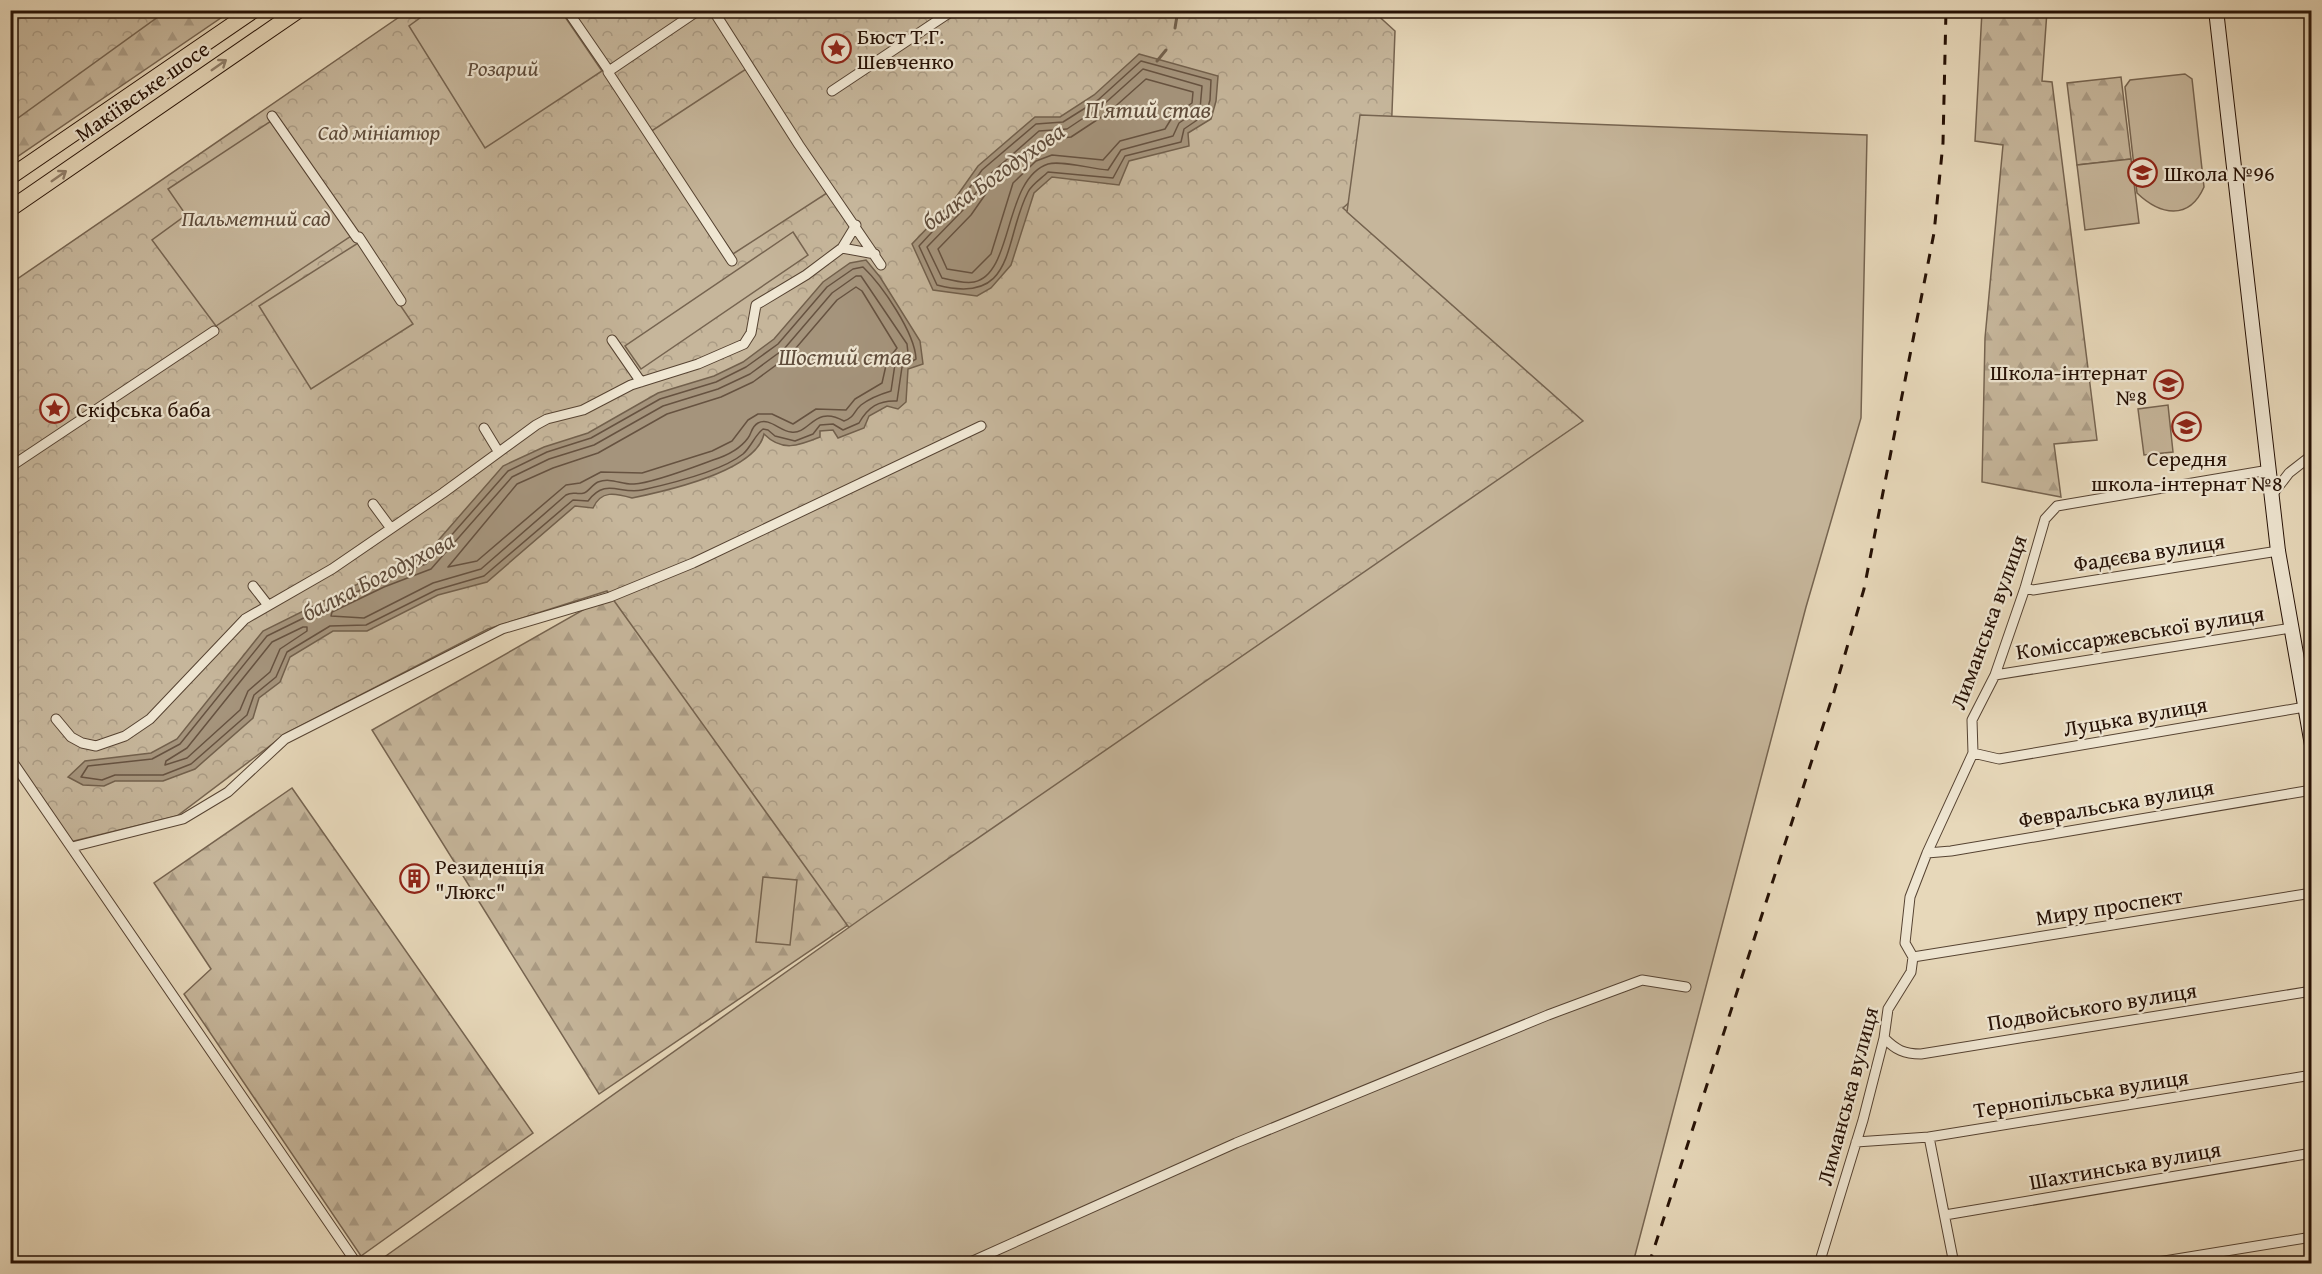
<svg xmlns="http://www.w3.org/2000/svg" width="2322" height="1274" font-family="'Gentium Book Plus',serif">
  <defs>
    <pattern id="forest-firs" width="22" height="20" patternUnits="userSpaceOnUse" patternTransform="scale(1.5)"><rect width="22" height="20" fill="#c6b69b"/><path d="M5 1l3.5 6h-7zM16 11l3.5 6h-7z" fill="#aa9b84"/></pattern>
    <pattern id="park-crowns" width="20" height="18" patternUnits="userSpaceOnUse" patternTransform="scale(1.5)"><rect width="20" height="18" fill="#c6b69b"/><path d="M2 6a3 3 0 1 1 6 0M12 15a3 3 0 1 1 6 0" fill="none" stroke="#aa9b84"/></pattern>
  </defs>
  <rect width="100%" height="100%" fill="#e7d8ba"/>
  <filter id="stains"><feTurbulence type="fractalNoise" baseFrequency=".00333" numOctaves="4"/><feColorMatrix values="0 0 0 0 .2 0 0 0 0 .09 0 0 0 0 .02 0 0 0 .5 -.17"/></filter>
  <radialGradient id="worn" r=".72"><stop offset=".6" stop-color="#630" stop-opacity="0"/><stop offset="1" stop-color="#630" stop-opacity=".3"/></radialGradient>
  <path fill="url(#forest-firs)" stroke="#766450" stroke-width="1.5" d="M 95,11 L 231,11 L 11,161 L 11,60 Z
    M 1982,11 L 2047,11 L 2042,81 L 2052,82 L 2097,440 L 2054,444 L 2061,497 L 1982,482 L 1985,338 L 2003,145 L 1975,141 Z
    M 2121,77 L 2131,159 L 2077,165 L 2067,83 Z
    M 1057,191 L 1355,202 L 1591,421 L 599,1094 L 372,730 L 903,428 Z
    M 292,788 L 533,1133 L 361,1256 L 184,994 L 211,969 L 154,883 Z"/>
  <path fill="url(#park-crowns)" stroke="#766450" stroke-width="1.5" d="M 11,10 L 166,10 L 166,11 L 11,123 Z
    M 408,11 L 1373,11 L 1395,31 L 1390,166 L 1343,208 L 1584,421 L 850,929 L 607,591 L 488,629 L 287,733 L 177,816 L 70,842 L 11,753 L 10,284 Z"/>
  <path fill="#c6b69b" stroke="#766450" stroke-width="1.5" d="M 431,10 L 561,11 L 602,71 L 485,148 L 409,26 Z
    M 746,69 L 827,193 L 733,254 L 650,132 Z
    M 2185,74 L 2192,79 L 2204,187 C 2189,221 2160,215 2137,193 L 2125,87 L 2130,80 Z
    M 1360,115 L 1867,135 L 1861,418 L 1806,607 L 1633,1263 L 612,1264 L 383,1258 L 865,916 L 1583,421 L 1347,212 Z
    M 271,121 L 351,236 L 216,326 L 152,240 L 186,215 L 168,189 Z
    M 2131,159 L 2139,223 L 2085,230 L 2077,165 Z
    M 793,232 L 808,255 L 641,369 L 625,346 Z
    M 358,243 L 413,324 L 311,389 L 259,306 Z
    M 2168,405 L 2173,452 L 2144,455 L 2138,409 Z
    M 763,877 L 797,880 L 790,945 L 756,942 Z"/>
  <path fill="#a5947c" stroke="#72604c" stroke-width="1.5" d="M 1139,54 L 1218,76 L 1216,101 L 1211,119 L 1188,133 L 1189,146 L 1129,161 L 1119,185 L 1052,177 L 1034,193 L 1011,265 L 991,288 L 977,296 L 933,290 L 912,244 L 954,200 L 978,166 L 1035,117 L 1060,117 L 1094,95 Z
    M 866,260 L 880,277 L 920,341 L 923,364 L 908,369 L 906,402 L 898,409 L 887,406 L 869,416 L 864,428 L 838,438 L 833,430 L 820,431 L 820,437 C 798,446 782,452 764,434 C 756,471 666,491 632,498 C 615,493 601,490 593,508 L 575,506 L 487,582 L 438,595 L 367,631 L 333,631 L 290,657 L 280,682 L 259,698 L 253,718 L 195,769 L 163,781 L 115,781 L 104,786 L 83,785 L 68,777 L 85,761 L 151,753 L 177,739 L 263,631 L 378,574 L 422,559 L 503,466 L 544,447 L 588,433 L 658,393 L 714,376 L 743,362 L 774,339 L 823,282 L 850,263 Z"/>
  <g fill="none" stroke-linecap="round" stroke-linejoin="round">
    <path stroke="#665240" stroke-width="1.5" d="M 1141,61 L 1211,80 L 1210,100 L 1206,114 L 1184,129 L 1181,142 L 1125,156 L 1113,178 L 1048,172 C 1042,178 1032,184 1028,192 C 1003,240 1017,306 937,285 L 919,246 L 958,204 L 982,170 L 1036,124 L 1063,122 L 1098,100 Z
      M 1143,69 L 1202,86 L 1200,109 L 1179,123 L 1173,136 L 1121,150 L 1108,170 C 1092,169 1061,160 1048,164 C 1003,179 1014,274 974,282 C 965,284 950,280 942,278 L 927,247 L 964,209 L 988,176 L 1039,131 L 1067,129 L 1103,105 Z
      M 1146,79 L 1193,92 L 1192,103 L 1173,116 L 1165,129 L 1120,141 L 1103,160 L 1052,155 L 1036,161 L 1013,183 L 991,254 L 972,273 L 947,269 L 938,249 L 971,215 L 994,182 L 1043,140 L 1071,137 L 1109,112 Z
      M 863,267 C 882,285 915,333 916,359 L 902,367 L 897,401 C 879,400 868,407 859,423 L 843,430 L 833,424 L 820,425 L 813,434 L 795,441 L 775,436 L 768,430 L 763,429 C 755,435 751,447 743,454 C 722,471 669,484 642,490 C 620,495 606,477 588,501 L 573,500 L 484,576 L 436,590 L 366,625 L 330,626 L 287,652 L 276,677 L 254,695 L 247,715 L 191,764 L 163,775 L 115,775 L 102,780 L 81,777 L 88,766 L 152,759 L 180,744 L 267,636 L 381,580 L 426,564 L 508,471 L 547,452 L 591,438 L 660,399 L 716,382 L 746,367 L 778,344 L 827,287 L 853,269 Z
      M 856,276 L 861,276 L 907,344 L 908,353 L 895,364 L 891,391 C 881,394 870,398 861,405 C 853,412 855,417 844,421 C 814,404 810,435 791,432 C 780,431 769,417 758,423 C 751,427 752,433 748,438 C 740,449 726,456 713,460 C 694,467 653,483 634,484 C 622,485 611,477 598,482 C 593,484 588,492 584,493 C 577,495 573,491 566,495 L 481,569 L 433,583 L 364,618 L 331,616 L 332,612 L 384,587 L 431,569 L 512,477 L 549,459 L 594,445 L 663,406 L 718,389 L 750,374 L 784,349 L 832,293 Z
      M 856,287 L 862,291 L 897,348 L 887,361 L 882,383 L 855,399 L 846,410 L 816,409 L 793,424 L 772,414 L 758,414 L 748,420 L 732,441 L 712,451 L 642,473 L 601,472 L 580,483 L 566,485 L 477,561 L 448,567 L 517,484 L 553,468 L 598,453 L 667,414 L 721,397 L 753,382 L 790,355 L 837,300 Z
      M 303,627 L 307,627 L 307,631 L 280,649 L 270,672 L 248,691 L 240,710 L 187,758 L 165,765 L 166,761 L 187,748 L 272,642 Z"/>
    <path stroke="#72604c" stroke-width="3" d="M 1175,28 L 1178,10
      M 1157,61 L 1166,50"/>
    <defs>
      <path id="street" d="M 567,10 L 609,71 L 699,10
        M 713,10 L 799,145 L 881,265
        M 608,72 L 732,261
        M 832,91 L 949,13 L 947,10
        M 272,116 L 357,238
        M 359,237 L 401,301
        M 842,248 L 875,254
        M 612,340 L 641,382
        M 484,428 L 498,451
        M 10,467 L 214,331
        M 2272,495 L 2289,473 L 2312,455
        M 373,504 L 390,527
        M 253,586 L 267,604
        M 2025,588 L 2033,590 L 2278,551
        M 1995,675 L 2291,628
        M 56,719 L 71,737 L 82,743 L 96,746 L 125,736 L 150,719 L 245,619 L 332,569 L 443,493 L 536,425 L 547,419 L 583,410 L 631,385 L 698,364 L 744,344 L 751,333 L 756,305 L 806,275 L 842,248 L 856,225
        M 1973,753 L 1999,759 L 2305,707
        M 10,758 L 357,1264
        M 72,847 L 183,819 L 228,792 L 285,739 L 502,629 L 610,597 L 693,563 L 981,426
        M 1927,853 L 1951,851 L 2312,790
        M 1913,957 L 2312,893
        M 1884,1038 C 1896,1050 1904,1054 1921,1054 L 2312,991
        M 1929,1137 L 1954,1264
        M 1856,1142 L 1929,1137 L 2312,1075
        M 1945,1215 L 2312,1153
        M 966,1264 L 1236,1143 L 1548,1015 L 1642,980 L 1686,987
        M 1819,1264 L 1863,1120 L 1884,1038 L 1888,1009 L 1911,972 L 1913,957 L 1905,943 L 1910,897 L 1927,853 L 1973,753 L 1972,720 L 1995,675 L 2025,588 L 2045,519 L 2057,506 L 2269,470
        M 2146,1264 L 2312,1237"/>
      <path id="secondary" d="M 2216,10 L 2278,551 L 2312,745"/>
      <path id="primary" d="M 10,177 L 254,10
        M 10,209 L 299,10"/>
    </defs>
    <use href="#street" stroke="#564332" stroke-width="11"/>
    <use href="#secondary" stroke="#261105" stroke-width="16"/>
    <use href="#primary" stroke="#261105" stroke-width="17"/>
    <use href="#street" stroke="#efe6d2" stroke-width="9"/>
    <use href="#secondary" stroke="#efe6d2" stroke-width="14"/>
    <use href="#primary" stroke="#e7d8ba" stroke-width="15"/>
    <path stroke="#261105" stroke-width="3" stroke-dasharray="10 10" stroke-linecap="butt" d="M 1649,1264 L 1834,692 L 1864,589 L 1934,233 L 1943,143 L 1946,10"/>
  </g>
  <defs><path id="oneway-shaft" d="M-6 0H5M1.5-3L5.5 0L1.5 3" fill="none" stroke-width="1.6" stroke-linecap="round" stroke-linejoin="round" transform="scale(1.5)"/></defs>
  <g stroke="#907e69">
    <use href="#oneway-shaft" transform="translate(219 65) rotate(-35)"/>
    <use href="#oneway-shaft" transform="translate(59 176) rotate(-35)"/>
  </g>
  <defs>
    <symbol id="sight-ring" viewBox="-11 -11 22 22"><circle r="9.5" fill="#efe6d2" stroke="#8f2418" stroke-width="1.5"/><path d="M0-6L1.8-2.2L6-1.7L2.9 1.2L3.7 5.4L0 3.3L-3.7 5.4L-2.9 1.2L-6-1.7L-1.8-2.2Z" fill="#8f2418"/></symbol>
    <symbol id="school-ring" viewBox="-11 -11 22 22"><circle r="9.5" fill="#efe6d2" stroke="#8f2418" stroke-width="1.5"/><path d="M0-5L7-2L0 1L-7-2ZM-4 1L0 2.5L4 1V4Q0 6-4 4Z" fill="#8f2418"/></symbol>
    <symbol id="building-ring" viewBox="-11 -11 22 22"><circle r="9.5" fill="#efe6d2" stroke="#8f2418" stroke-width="1.5"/><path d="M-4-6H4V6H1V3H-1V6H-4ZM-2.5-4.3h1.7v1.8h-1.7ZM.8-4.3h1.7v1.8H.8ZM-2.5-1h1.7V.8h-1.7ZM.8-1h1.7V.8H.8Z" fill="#8f2418"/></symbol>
  </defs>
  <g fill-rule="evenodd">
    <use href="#sight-ring" x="820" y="32" width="33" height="33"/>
    <use href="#school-ring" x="2126" y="156" width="33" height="33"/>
    <use href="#school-ring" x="2152" y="368" width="33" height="33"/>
    <use href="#sight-ring" x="38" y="392" width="33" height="33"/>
    <use href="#school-ring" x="2170" y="410" width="33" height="33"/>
    <use href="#building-ring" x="398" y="862" width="33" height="33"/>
  </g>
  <g text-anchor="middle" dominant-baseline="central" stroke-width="4.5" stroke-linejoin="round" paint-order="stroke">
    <g font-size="22" fill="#261105" stroke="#efe6d2" text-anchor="start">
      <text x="857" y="36">Бюст Т.Г.<tspan x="857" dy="25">Шевченко</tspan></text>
      <text x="2164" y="173">Школа №96</text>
      <text x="2147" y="372" text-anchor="end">Школа-інтернат<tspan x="2147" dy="25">№8</tspan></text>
      <text x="76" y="409">Скіфська баба</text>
      <text x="2187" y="458" text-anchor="middle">Середня<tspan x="2187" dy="25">школа-інтернат №8</tspan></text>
      <text x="435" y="866">Резиденція<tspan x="435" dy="25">"Люкс"</tspan></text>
    </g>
    <g font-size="22" font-style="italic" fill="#5e4b3a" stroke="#efe6d2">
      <text x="503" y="68">Розарий</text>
      <text x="379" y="132">Сад мініатюр</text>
      <text x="256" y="218">Пальметний сад</text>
    </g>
    <g font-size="22" fill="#261105" stroke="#efe6d2">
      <text transform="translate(142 91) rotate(-35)">Макіївське шосе</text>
      <text transform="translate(2149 552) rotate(-9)">Фадєєва вулиця</text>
      <text transform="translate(1988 622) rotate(-70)">Лиманська вулиця</text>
      <text transform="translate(2140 632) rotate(-9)">Коміссаржевської вулиця</text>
      <text transform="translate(2135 716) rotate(-10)">Луцька вулиця</text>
      <text transform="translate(2116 803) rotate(-10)">Февральська вулиця</text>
      <text transform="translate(2109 906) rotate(-9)">Миру проспект</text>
      <text transform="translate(2092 1006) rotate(-9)">Подвойського вулиця</text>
      <text transform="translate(2081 1093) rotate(-9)">Тернопільська вулиця</text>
      <text transform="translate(1847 1096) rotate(-75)">Лиманська вулиця</text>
      <text transform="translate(2125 1165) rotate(-10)">Шахтинська вулиця</text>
    </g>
    <g font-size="24" font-style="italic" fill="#5f4c3b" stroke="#efe6d2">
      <text x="1148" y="109">П'ятий став</text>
      <text transform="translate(993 176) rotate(-35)">балка Богодухова</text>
      <text x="845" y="356">Шостий став</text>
      <text transform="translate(378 576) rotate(-27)">балка Богодухова</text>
    </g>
  </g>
  <rect width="2322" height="1274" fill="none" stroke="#e7d8ba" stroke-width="36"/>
  <rect x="12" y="12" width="2298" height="1250" fill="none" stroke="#261105" stroke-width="3"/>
  <rect x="18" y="18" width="2286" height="1238" fill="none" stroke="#261105" stroke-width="1.5"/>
  <rect width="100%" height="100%" filter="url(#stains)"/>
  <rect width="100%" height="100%" fill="url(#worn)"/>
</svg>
